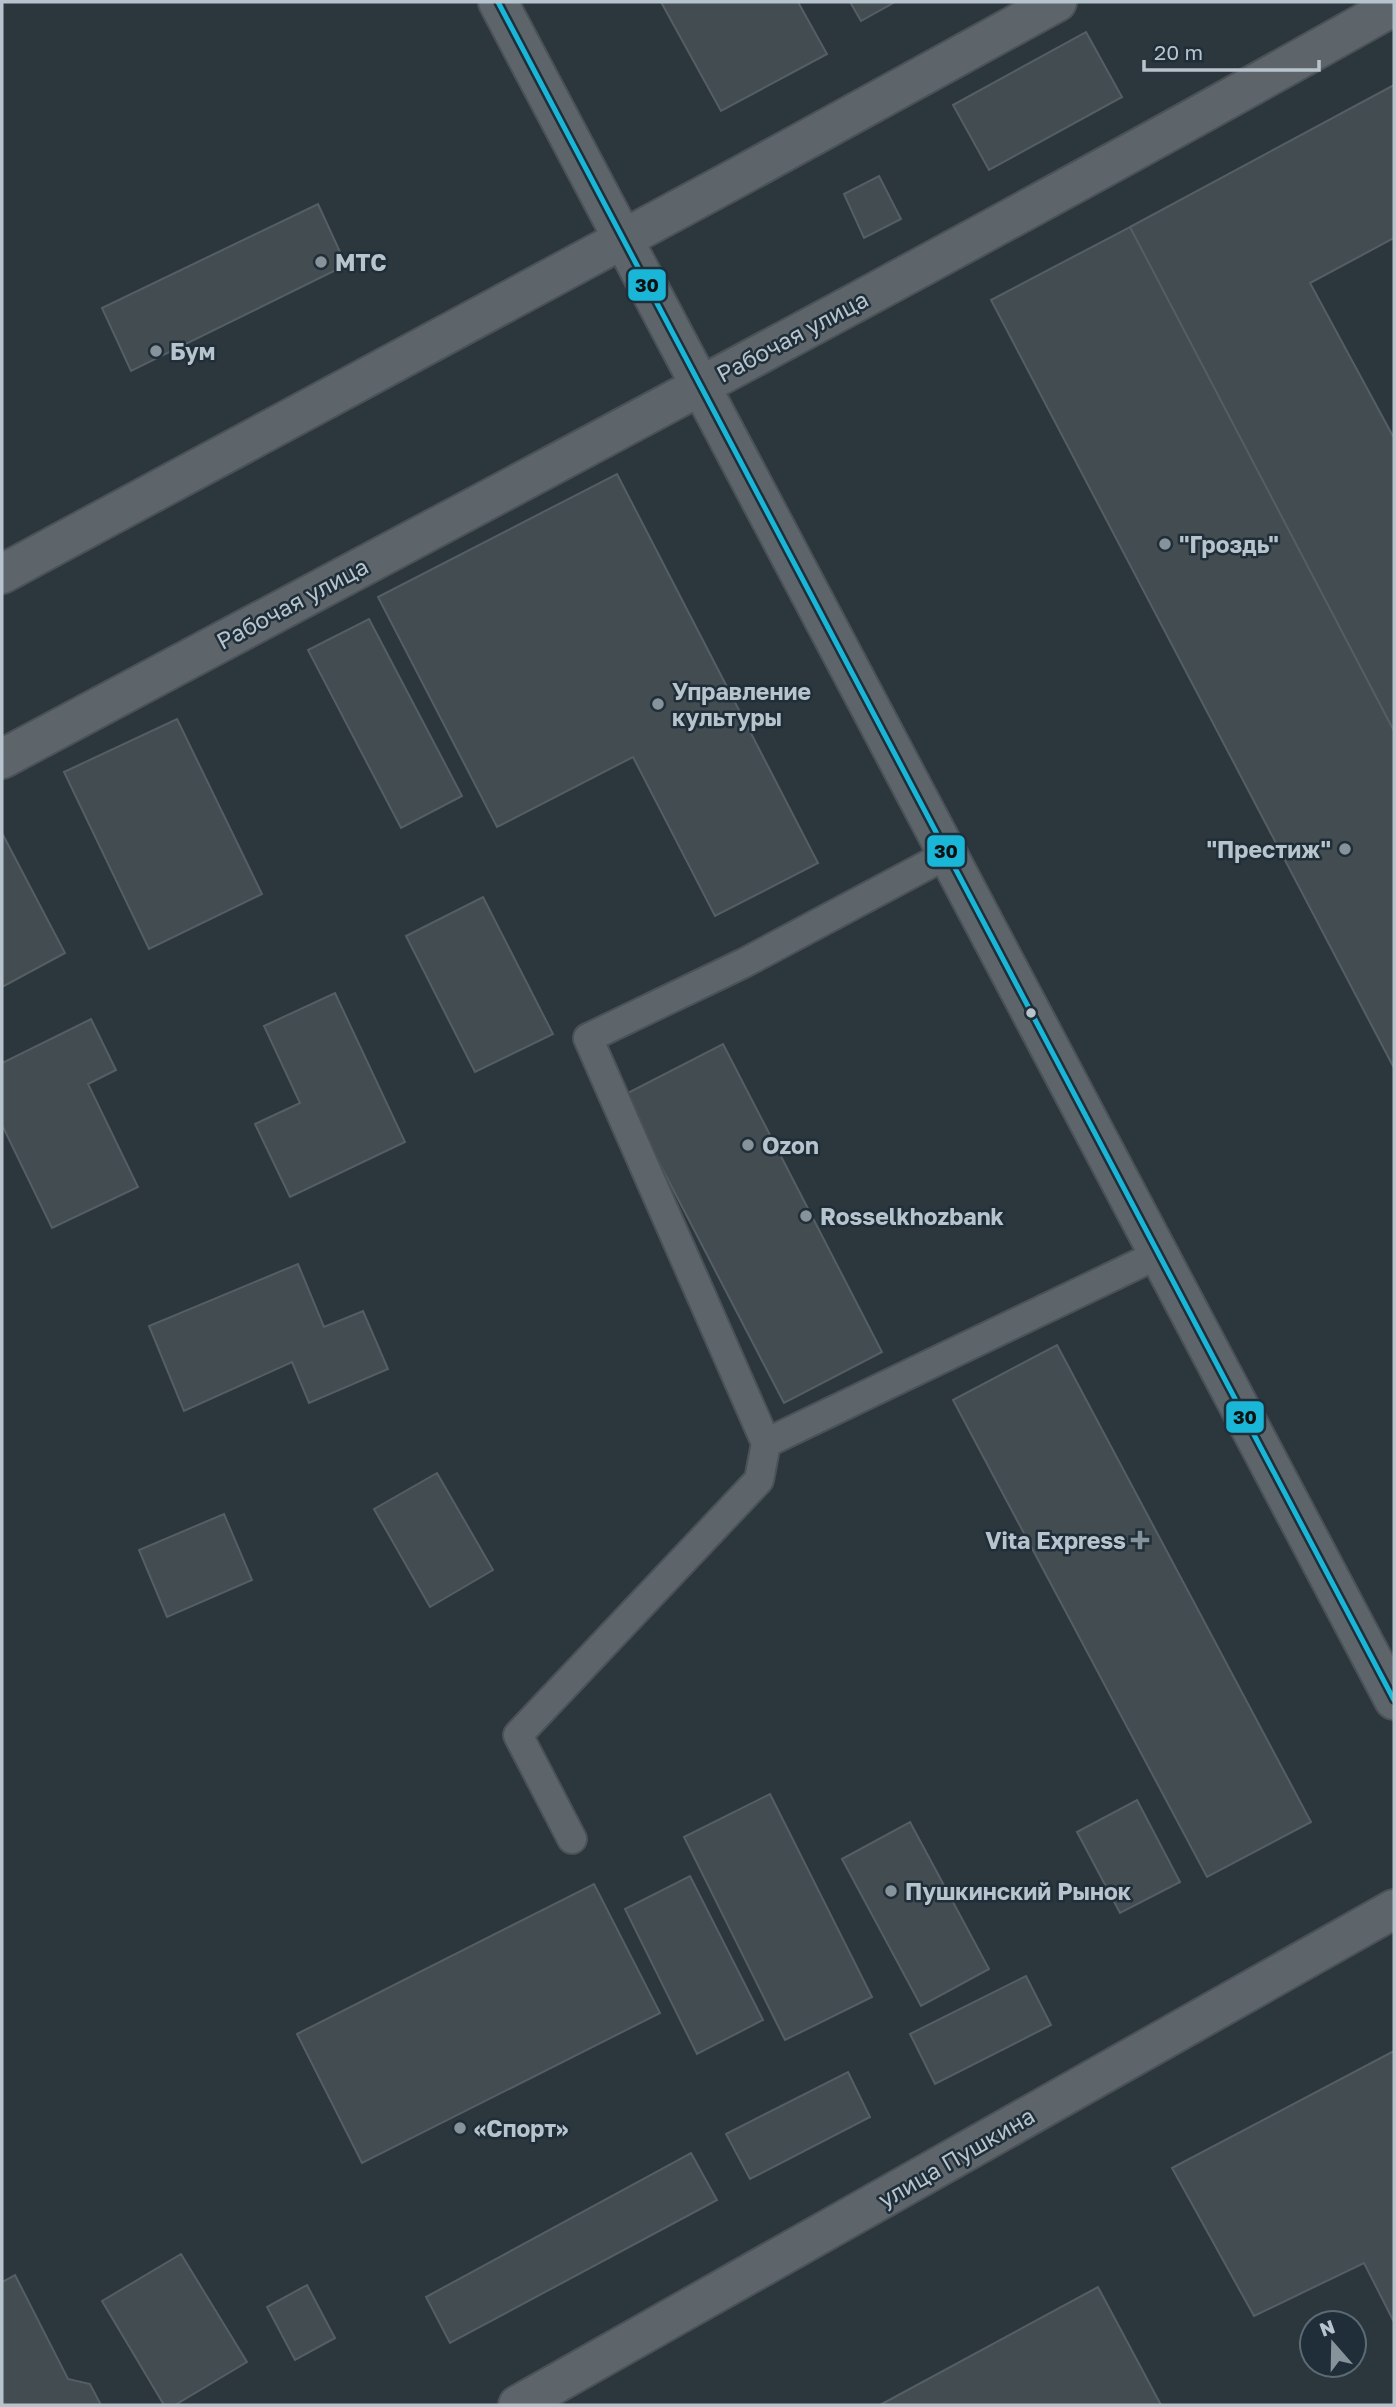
<svg xmlns="http://www.w3.org/2000/svg" width="1396" height="2407" font-family="'Golos Text',sans-serif">
  <rect width="100%" height="100%" fill="#2c373d"/>
  <path fill="#434c51" stroke="#555e64" stroke-width="2" d="M 661,2 L 798,2 L 827,54 L 721,111 Z
    M 850,2 L 895,2 L 861,21 Z
    M 1086,32 L 1122,97 L 989,170 L 953,105 Z
    M 1394,85 L 1394,238 L 1310,283 L 1394,438 L 1394,731 L 1130,227 Z
    M 879,176 L 901,219 L 864,238 L 844,194 Z
    M 318,204 L 346,265 L 131,371 L 102,308 Z
    M 1130,227 L 1394,731 L 1394,1068 L 991,300 Z
    M 617,474 L 818,863 L 715,916 L 633,757 L 497,827 L 378,597 Z
    M 369,619 L 462,796 L 401,828 L 308,650 Z
    M 177,719 L 262,894 L 149,949 L 64,772 Z
    M 2,833 L 65,953 L 2,987 Z
    M 483,897 L 553,1034 L 475,1072 L 406,936 Z
    M 335,993 L 405,1142 L 290,1197 L 255,1124 L 300,1103 L 264,1026 Z
    M 91,1019 L 116,1070 L 88,1084 L 138,1187 L 52,1228 L 2,1125 L 2,1063 Z
    M 723,1044 L 882,1352 L 784,1403 L 624,1095 Z
    M 298,1264 L 324,1327 L 363,1311 L 388,1369 L 309,1403 L 292,1362 L 184,1411 L 149,1326 Z
    M 1057,1345 L 1311,1822 L 1207,1877 L 953,1400 Z
    M 437,1473 L 493,1570 L 430,1607 L 374,1509 Z
    M 224,1514 L 252,1580 L 167,1617 L 139,1550 Z
    M 770,1794 L 872,1997 L 785,2040 L 684,1837 Z
    M 1137,1800 L 1180,1882 L 1120,1913 L 1077,1832 Z
    M 910,1822 L 989,1969 L 921,2006 L 842,1859 Z
    M 690,1876 L 763,2020 L 697,2054 L 625,1909 Z
    M 594,1884 L 660,2013 L 362,2163 L 297,2034 Z
    M 1026,1976 L 1051,2025 L 935,2084 L 910,2034 Z
    M 1394,2051 L 1394,2322 L 1364,2263 L 1254,2316 L 1172,2168 Z
    M 848,2072 L 870,2117 L 750,2179 L 726,2134 Z
    M 691,2153 L 717,2200 L 450,2343 L 426,2297 Z
    M 181,2254 L 247,2362 L 175,2405 L 164,2405 L 102,2301 Z
    M 15,2275 L 68,2379 L 90,2384 L 101,2405 L 2,2405 L 2,2282 Z
    M 307,2285 L 335,2338 L 295,2360 L 267,2307 Z
    M 1098,2287 L 1161,2405 L 880,2405 Z"/>
  <g fill="none" stroke-linecap="round" stroke-linejoin="round">
    <defs>
      <path id="service" d="M 948,854 L 744,963 L 588,1038 L 766,1443 L 1159,1254
        M 572,1839 L 518,1735 L 759,1480 L 766,1443"/>
      <path id="minor" d="M 498,2 L 1394,1700
        M 2,574 L 740,176 L 1057,2
        M 2,759 C 467,510 935,265 1394,6
        M 518,2405 L 1394,1909"/>
    </defs>
    <use href="#service" stroke="#4b5257" stroke-width="32"/>
    <use href="#minor" stroke="#4b5257" stroke-width="42"/>
    <use href="#service" stroke="#5d656a" stroke-width="28"/>
    <use href="#minor" stroke="#5d656a" stroke-width="38"/>
    <defs>
      <path id="bus-1" d="M 498,2 L 1394,1700"/>
    </defs>
    <use href="#bus-1" stroke="#1f2e38" stroke-width="10"/>
    <use href="#bus-1" stroke="#1ab6d8" stroke-width="5"/>
  </g>
  <g fill="#87939b" stroke="#1f2e38" stroke-width="2.5">
    <circle cx="321" cy="262" r="7"/>
    <circle cx="156" cy="351" r="7"/>
    <circle cx="1165" cy="544" r="7"/>
    <circle cx="658" cy="704" r="7"/>
    <circle cx="1345" cy="849" r="7"/>
    <circle cx="748" cy="1145" r="7"/>
    <circle cx="806" cy="1216" r="7"/>
    <path d="M1136.5 1529.5h7v7h7v7h-7v7h-7v-7h-7v-7h7z"/>
    <circle cx="891" cy="1891" r="7"/>
    <circle cx="460" cy="2128" r="7"/>
  </g>
  <circle fill="#b8c4cd" stroke="#1f2e38" stroke-width="2.5" cx="1031" cy="1013" r="6"/>
  <g text-anchor="middle" dominant-baseline="central" stroke-width="5" stroke-linejoin="round" paint-order="stroke">
    <g font-size="23" font-weight="bold" fill="#b8c4cd" stroke="#1f2e38" text-anchor="start">
      <text x="335" y="262">МТС</text>
      <text x="170" y="351">Бум</text>
      <text x="1179" y="544">"Гроздь"</text>
      <text x="672" y="691">Управление<tspan x="672" dy="26">культуры</tspan></text>
      <text x="1331" y="849" text-anchor="end">"Престиж"</text>
      <text x="762" y="1145">Ozon</text>
      <text x="820" y="1216">Rosselkhozbank</text>
      <text x="1126" y="1540" text-anchor="end">Vita Express</text>
      <text x="905" y="1891">Пушкинский Рынок</text>
      <text x="474" y="2128">«Спорт»</text>
    </g>
    <g font-size="23" fill="#b8c4cd" stroke="#1f2e38">
      <text transform="translate(792 336) rotate(-28)">Рабочая улица</text>
      <text transform="translate(292 603) rotate(-28)">Рабочая улица</text>
      <text transform="translate(956 2157) rotate(-30)">улица Пушкина</text>
    </g>
  </g>
  <g stroke="#1f2e38" stroke-width="2.5">
    <rect x="627" y="268" width="40" height="34" rx="7" fill="#1ab6d8"/>
    <rect x="926" y="834" width="40" height="34" rx="7" fill="#1ab6d8"/>
    <rect x="1225" y="1400" width="40" height="34" rx="7" fill="#1ab6d8"/>
  </g>
  <g font-size="19" text-anchor="middle" font-weight="bold" fill="#111">
    <text x="647" y="292">30</text>
    <text x="946" y="858">30</text>
    <text x="1245" y="1424">30</text>
  </g>
  <rect width="1396" height="2407" fill="none" stroke="#b8c4cd" stroke-width="7"/>
  <g transform="translate(1333 2344) rotate(340)"><circle r="33" fill="#1f2e38" stroke="#5c6a74" stroke-width="2"/>
  <path d="M0-5L12 26L0 18L-12 26Z" fill="#87939b"/>
  <text y="-10" font-size="19" font-weight="bold" text-anchor="middle" fill="#b8c4cd">N</text>
  </g>
  <path d="M1144 60v10h175v-10" fill="none" stroke="#b8c4cd" stroke-width="3.5"/>
  <text x="1154" y="60" font-size="21" fill="#b8c4cd" stroke="#1f2e38" stroke-width="5" paint-order="stroke">20 m</text>
</svg>
